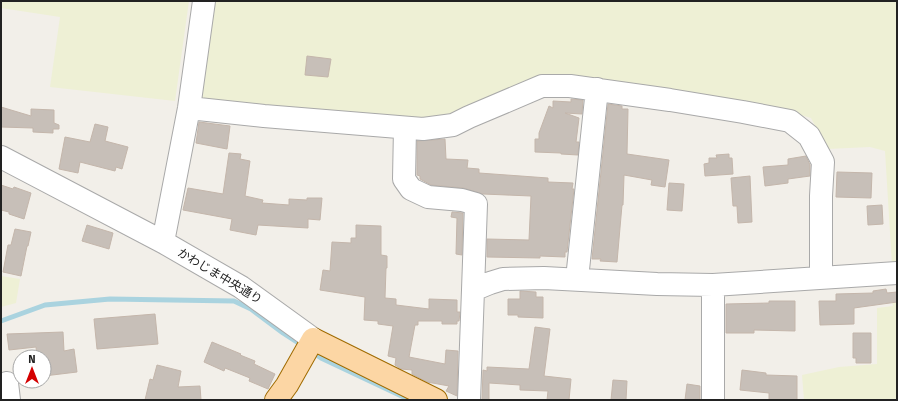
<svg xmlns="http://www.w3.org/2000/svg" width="898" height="401" font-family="'Fira Sans','Noto Sans JP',sans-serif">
  <rect width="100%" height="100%" fill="#f2efe9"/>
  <path fill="#eef0d5" d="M 1,1 L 189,1 L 175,101 L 50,87 L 60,17 L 1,8 Z
    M 212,1 L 897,1 L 897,264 L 892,265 L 885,151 L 870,147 L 827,149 L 811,118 L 777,108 L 652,86 L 548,74 L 442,117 L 406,118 L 199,102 Z
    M 1,276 L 20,279 L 16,303 L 1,307 Z
    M 897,298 L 897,400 L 804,400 L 802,375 L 839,367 L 877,364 L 877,308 L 893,306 L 891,299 Z"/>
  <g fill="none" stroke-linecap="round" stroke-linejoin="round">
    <path stroke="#aad3df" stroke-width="5" d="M 1,321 L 45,305 L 110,299 L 234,301 L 251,309 L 283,333 L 303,346
      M 312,352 L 321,358 L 410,400"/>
  </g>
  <path fill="#c7bfb8" stroke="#c4b6ab" d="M 307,56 L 331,59 L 328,77 L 305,75 Z
    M 571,99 L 583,100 L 582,114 L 565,113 L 579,118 L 576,142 L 579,142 L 578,155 L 561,154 L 561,153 L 535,152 L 535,139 L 539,139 L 539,133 L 549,106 L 553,108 L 553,101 L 571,102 Z
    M 608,104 L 622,106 L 622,109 L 628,109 L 627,154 L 669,160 L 665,187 L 651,185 L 652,180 L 624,175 L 623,205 L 622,205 L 617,262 L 600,261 L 601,259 L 592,259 Z
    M 1,107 L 31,116 L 31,109 L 54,110 L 54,123 L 59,125 L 59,129 L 53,129 L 53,133 L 33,132 L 33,128 L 1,127 Z
    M 199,122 L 230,126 L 227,149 L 196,143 Z
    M 95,124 L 108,127 L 105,141 L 128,147 L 122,169 L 116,167 L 115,171 L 80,162 L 78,173 L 59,169 L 65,137 L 90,142 Z
    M 445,139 L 446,159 L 468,160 L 467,168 L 479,169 L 479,173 L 548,178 L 548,182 L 573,183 L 572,189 L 574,189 L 567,252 L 565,252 L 565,257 L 540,256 L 540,258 L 487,257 L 487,239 L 529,240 L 531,196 L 483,194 L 463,188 L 431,185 L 420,179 L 420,176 L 417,175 L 417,141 Z
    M 229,153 L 241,154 L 240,159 L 250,161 L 245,196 L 263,200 L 262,203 L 289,205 L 289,199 L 307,200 L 307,198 L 322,198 L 320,220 L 308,219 L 308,228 L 258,225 L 256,235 L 230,230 L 232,219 L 183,210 L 188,188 L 223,194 Z
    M 729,154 L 729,158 L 732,158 L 733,174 L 705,176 L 704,164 L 709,163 L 709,158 L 717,158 L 716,155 Z
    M 806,156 L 810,165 L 810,176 L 788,179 L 788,183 L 765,186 L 763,167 L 788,165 L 788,159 Z
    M 837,172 L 872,173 L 871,198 L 836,197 Z
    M 750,176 L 752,222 L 738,223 L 737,206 L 733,206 L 731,178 Z
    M 669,183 L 684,184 L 682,211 L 667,210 Z
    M 1,185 L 13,189 L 14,187 L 31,193 L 24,219 L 9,214 L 9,212 L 1,210 Z
    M 882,205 L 883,224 L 868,225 L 867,206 Z
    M 452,212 L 463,213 L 462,255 L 456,254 L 457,218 L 451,217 Z
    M 87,225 L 113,233 L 109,249 L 82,241 Z
    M 356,225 L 381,226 L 381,255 L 387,256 L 387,268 L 386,268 L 385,298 L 396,299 L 396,305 L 429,309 L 429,299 L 457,300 L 457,312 L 460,312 L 459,321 L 457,321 L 457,324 L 442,324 L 442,321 L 418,321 L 418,325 L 415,325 L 409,357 L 445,364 L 446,350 L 458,351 L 457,396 L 446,391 L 449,386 L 427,382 L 412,374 L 412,370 L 401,369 L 395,365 L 396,358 L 388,356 L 393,326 L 378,324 L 378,321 L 364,320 L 365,297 L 320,290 L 323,270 L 330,271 L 332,242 L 351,243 L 351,238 L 356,238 Z
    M 15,229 L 31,232 L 28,246 L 27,246 L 21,276 L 3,272 L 8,245 L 11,245 Z
    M 886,289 L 887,293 L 897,292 L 897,302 L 854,308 L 854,324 L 820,325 L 819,301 L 836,301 L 836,294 L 873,293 L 873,291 Z
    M 520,291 L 536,292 L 536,297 L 543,297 L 543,318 L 518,317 L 518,315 L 508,315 L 508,299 L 520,299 Z
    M 769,301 L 795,301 L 795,331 L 754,330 L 754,333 L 726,333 L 726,304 L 769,303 Z
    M 155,314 L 158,344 L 97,349 L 94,319 Z
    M 535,327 L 550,329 L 544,376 L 571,379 L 569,400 L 547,400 L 548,391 L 520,390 L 520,385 L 489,383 L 489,400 L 482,400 L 483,370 L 487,371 L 487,367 L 529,369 Z
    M 63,332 L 64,351 L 74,349 L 77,372 L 44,376 L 44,357 L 37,357 L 36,347 L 9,350 L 7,334 Z
    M 853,333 L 871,333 L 871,363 L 856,363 L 856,358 L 853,358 Z
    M 212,342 L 241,354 L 240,355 L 255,361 L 254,364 L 275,374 L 268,389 L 249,381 L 250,378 L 225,368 L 224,371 L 204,362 Z
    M 157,365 L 181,371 L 178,387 L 200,386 L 201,400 L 145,400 L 150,379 L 153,380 Z
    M 742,370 L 766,373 L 766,375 L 797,376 L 797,400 L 769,400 L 769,393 L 740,390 Z
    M 613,380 L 627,381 L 626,400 L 611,400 Z
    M 687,384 L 700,386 L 700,400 L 685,400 Z"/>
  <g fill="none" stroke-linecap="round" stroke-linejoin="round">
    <defs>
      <path id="minor" d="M 189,108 L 264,116 L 423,129 L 453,125 L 469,117 L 542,86 L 570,86 L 670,100 L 743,112 L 790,121 L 809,136 L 823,162 L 821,196 L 821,277
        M 405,128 L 404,179 L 411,189 L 428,197 L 462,200 L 476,204 L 473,290
        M 1,157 L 163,242 L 241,287 L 313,339
        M 163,242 L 189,108 L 204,1
        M 577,279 L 597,89
        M 7,383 L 9,400
        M 469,400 L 473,290 L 490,283 L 503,279 L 544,278 L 657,284 L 713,285 L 897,273
        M 713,400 L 713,285"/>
      <path id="major" d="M 276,400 L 287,385 L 313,339 L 436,400"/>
    </defs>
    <use href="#minor" stroke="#a9a9a9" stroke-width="24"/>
    <use href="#major" stroke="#a06b00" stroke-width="24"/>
    <use href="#minor" stroke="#fff" stroke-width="22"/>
    <use href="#major" stroke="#fcd6a4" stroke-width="22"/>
  </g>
  <g text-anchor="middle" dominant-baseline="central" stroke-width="3.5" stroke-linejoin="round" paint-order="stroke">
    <g font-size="12" fill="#222" stroke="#fff">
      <text transform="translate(220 276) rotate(31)">かわじま中央通り</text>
    </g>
  </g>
  <rect width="898" height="401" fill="none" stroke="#222222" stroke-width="4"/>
  <g transform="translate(32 369)"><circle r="19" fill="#ffffff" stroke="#a7a7a7"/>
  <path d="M0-3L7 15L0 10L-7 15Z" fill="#d40000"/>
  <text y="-6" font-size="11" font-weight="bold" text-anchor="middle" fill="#222222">N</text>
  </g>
</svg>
